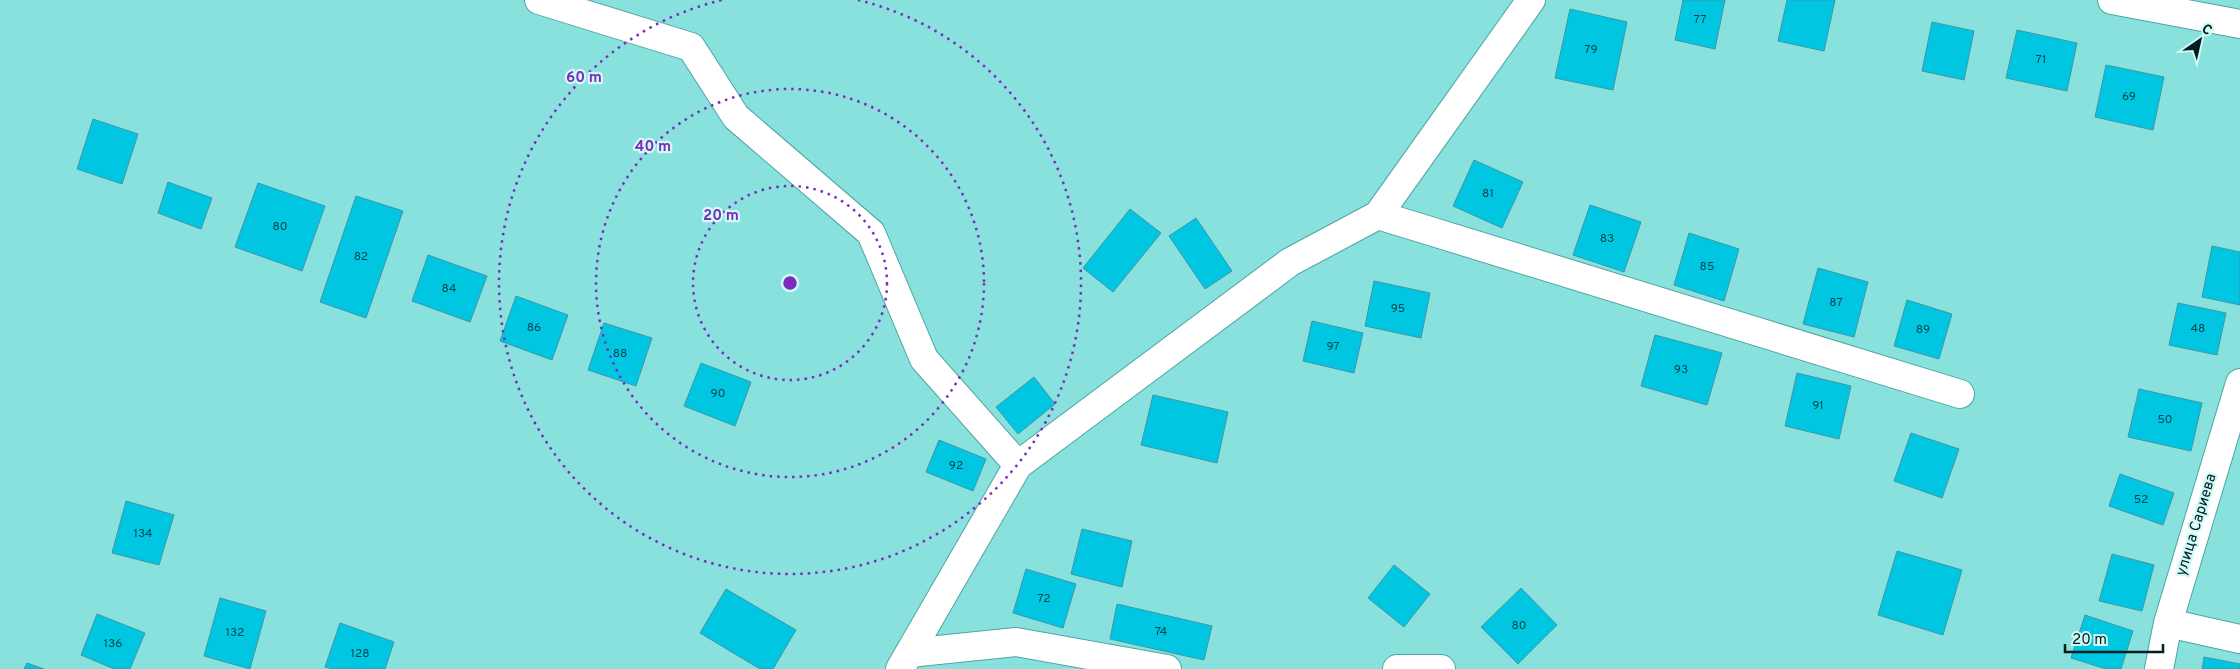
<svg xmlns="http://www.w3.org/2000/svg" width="2240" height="669" font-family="Overpass,sans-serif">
  <rect width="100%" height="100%" fill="#89e1dd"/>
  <path fill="#00c6e1" stroke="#4096a6" d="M 1683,0 L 1725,0 L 1715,49 L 1675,40 Z
    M 1787,0 L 1835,0 L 1824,51 L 1778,41 Z
    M 1570,9 L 1627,22 L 1613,90 L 1555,78 Z
    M 1932,22 L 1974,31 L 1964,80 L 1922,71 Z
    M 2017,30 L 2077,43 L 2067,91 L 2006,78 Z
    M 2106,65 L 2164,77 L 2153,130 L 2095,117 Z
    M 93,119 L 138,134 L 122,184 L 77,169 Z
    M 1474,160 L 1523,182 L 1502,228 L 1453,206 Z
    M 168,182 L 212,198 L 201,229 L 158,213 Z
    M 258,183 L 325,206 L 302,271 L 235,247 Z
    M 356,196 L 403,211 L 366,318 L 320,302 Z
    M 1590,205 L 1641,222 L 1624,272 L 1573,255 Z
    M 1130,209 L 1161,233 L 1113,292 L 1083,268 Z
    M 1196,218 L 1232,271 L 1205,289 L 1169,236 Z
    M 1689,233 L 1739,249 L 1724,301 L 1674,285 Z
    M 2212,246 L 2240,252 L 2240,305 L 2202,297 Z
    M 428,255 L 487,276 L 470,322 L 412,301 Z
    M 1818,268 L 1868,282 L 1854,337 L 1803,324 Z
    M 1374,281 L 1430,293 L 1421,338 L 1365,326 Z
    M 516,296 L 568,315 L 552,360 L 500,341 Z
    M 1907,300 L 1952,314 L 1939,359 L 1894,346 Z
    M 2178,303 L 2226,313 L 2217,355 L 2169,345 Z
    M 1312,321 L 1363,333 L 1354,373 L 1303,361 Z
    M 604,323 L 652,338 L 636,386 L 588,370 Z
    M 1655,335 L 1722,353 L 1707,405 L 1641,386 Z
    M 701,363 L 751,382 L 735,426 L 684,406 Z
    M 1797,373 L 1851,386 L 1839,439 L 1785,426 Z
    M 1034,377 L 1055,404 L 1018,434 L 996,407 Z
    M 2139,389 L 2202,403 L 2191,451 L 2128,437 Z
    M 1153,395 L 1228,412 L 1217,463 L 1141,445 Z
    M 1911,433 L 1959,449 L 1942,498 L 1894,481 Z
    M 939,440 L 986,459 L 973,491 L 926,472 Z
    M 2120,474 L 2174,493 L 2163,525 L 2109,506 Z
    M 126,501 L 174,515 L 159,565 L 112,553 Z
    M 1082,529 L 1132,541 L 1122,587 L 1071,574 Z
    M 1897,551 L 1962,570 L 1943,635 L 1878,615 Z
    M 2112,554 L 2154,565 L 2142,611 L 2099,601 Z
    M 1394,565 L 1430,594 L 1404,627 L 1368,598 Z
    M 1026,569 L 1076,584 L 1063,628 L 1013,613 Z
    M 1521,588 L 1557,625 L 1518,664 L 1481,627 Z
    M 726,589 L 796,630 L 773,669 L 760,669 L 700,633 Z
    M 220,598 L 266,611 L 250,669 L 204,656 Z
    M 1117,604 L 1212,626 L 1204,660 L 1110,639 Z
    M 97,614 L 145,633 L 130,669 L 114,669 L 81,655 Z
    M 2085,615 L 2133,631 L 2121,669 L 2106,669 L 2071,658 Z
    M 340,623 L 394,642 L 385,669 L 333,669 L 325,667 Z
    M 2204,657 L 2240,664 L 2240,669 L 2202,669 Z
    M 27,663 L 44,669 L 24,669 Z"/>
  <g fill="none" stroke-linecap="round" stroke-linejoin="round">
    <defs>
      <path id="minor" d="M 539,0 L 691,47 L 736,117 L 871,233 L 924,359 L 1018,465
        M 2112,0 L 2240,24
        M 1378,215 L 1960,394
        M 2168,623 L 2240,639
        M 909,653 L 1016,642 L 1167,669
        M 900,669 L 1018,465 L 1290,262 L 1378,215 L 1531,0
        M 1397,669 L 1441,669
        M 2159,669 L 2168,623 L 2240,383"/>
    </defs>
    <use href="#minor" stroke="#4da6a3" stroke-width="30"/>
    <use href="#minor" stroke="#fff" stroke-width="28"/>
  </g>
  <g fill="none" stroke="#7b2cbf" stroke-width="2.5" stroke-dasharray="2.5 5">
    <circle cx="790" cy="283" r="97"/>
    <circle cx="790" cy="283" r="194"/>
    <path d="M858 0A291 291 0 1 1 722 0"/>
  </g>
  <g text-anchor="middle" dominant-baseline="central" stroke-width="4.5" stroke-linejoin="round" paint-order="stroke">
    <g font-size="12" fill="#02484e">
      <text x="1700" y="20">77</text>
      <text x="1591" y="50">79</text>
      <text x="2041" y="60">71</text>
      <text x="2129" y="97">69</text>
      <text x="1488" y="194">81</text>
      <text x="280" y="227">80</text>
      <text x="1607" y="239">83</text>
      <text x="361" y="257">82</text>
      <text x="1707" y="267">85</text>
      <text x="449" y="289">84</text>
      <text x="1836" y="303">87</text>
      <text x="1398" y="309">95</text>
      <text x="534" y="328">86</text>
      <text x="2198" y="329">48</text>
      <text x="1923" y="330">89</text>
      <text x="1333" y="347">97</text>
      <text x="620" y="354">88</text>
      <text x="1681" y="370">93</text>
      <text x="718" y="394">90</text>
      <text x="1818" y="406">91</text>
      <text x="2165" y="420">50</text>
      <text x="956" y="466">92</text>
      <text x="2141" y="500">52</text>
      <text x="143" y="534">134</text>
      <text x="1044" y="599">72</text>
      <text x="1519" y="626">80</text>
      <text x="1161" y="632">74</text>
      <text x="235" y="633">132</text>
      <text x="113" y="644">136</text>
      <text x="360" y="654">128</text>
    </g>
    <g font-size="15" fill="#021e1d" stroke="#d0f9f7">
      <text transform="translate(2197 525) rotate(-73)">улица Сариева</text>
    </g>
  </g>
  <circle cx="790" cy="283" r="8" fill="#7b2cbf" stroke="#d0f9f7" stroke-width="2.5"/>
  <g font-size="15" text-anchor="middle" font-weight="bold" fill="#7b2cbf" stroke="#d0f9f7" stroke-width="4.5" stroke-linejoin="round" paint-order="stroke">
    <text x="584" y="82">60 m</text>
    <text x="653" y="151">40 m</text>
    <text x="721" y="220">20 m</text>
  </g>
  <g transform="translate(2200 40) rotate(34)" stroke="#d0f9f7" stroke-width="4" paint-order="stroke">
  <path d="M0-4L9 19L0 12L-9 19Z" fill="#021e1d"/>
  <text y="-8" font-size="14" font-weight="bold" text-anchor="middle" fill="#021e1d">С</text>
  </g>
  <path d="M2065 644v8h98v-8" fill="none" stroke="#021e1d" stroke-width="2.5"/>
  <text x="2072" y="644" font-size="15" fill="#021e1d" stroke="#d0f9f7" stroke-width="4" paint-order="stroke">20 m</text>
</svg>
